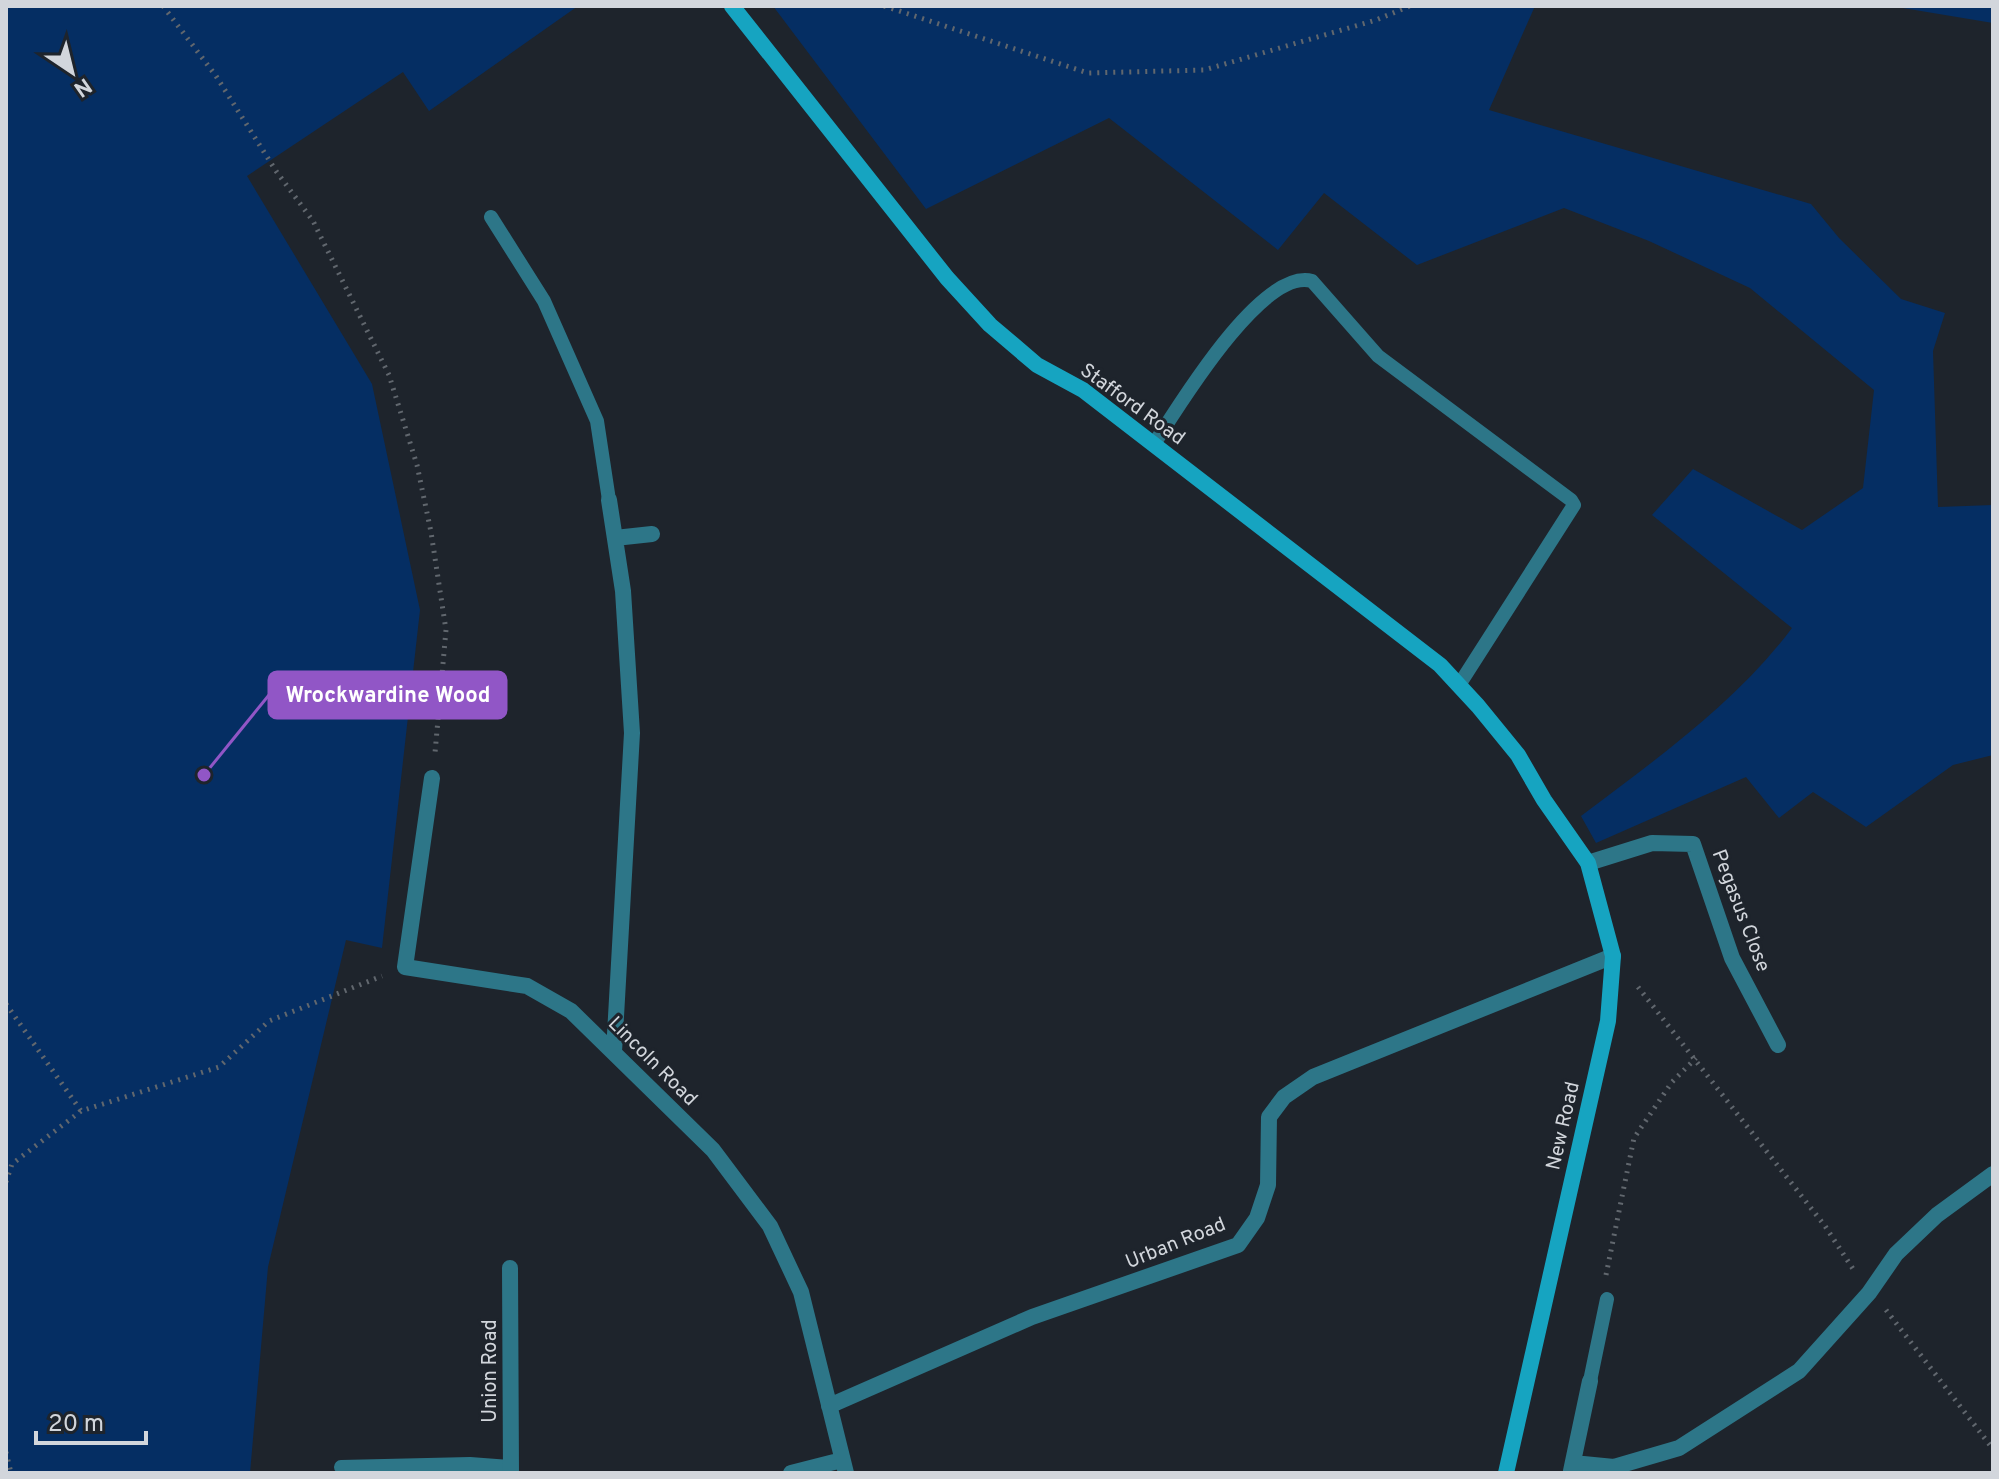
<svg xmlns="http://www.w3.org/2000/svg" width="1999" height="1479" font-family="Overpass,sans-serif">
  <rect width="100%" height="100%" fill="#1e242c"/>
  <path fill="#052e63" d="M 6,6 L 578,6 L 429,111 L 403,72 L 247,176 L 372,384 L 420,610 L 382,948 L 346,940 L 268,1267 L 250,1473 L 6,1473 Z
    M 773,6 L 1535,6 L 1489,110 L 1811,204 L 1839,238 L 1901,299 L 1945,313 L 1933,351 L 1938,507 L 1993,505 L 1993,755 L 1953,765 L 1866,827 L 1813,792 L 1779,818 L 1746,777 L 1596,843 L 1581,816 C 1655,760 1736,703 1792,628 L 1652,515 L 1693,469 L 1802,530 L 1863,488 L 1874,390 L 1750,288 L 1649,241 L 1564,208 L 1417,265 L 1324,193 L 1278,250 L 1109,118 L 926,209 Z
    M 1891,6 L 1993,6 L 1993,23 Z"/>
  <g fill="none" stroke-linecap="round" stroke-linejoin="round">
    <path stroke="#61676e" stroke-width="5" stroke-dasharray="2 6" stroke-linecap="butt" d="M 163,6 L 216,76 L 276,171 L 313,221 L 389,375 L 417,465 L 431,532 L 446,630 L 435,753
      M 884,6 L 1088,73 L 1204,70 L 1376,20 L 1410,6
      M 1638,987 L 1825,1226 L 1855,1272
      M 6,1004 L 81,1111
      M 6,1182 L 12,1164 L 81,1111 L 219,1067 L 269,1021 L 382,976
      M 1606,1275 L 1634,1138 L 1672,1082 L 1696,1058
      M 1886,1310 L 1993,1449
      M 6,1452 L 11,1473"/>
    <path stroke="#2d7688" stroke-width="14" d="M 491,217 L 544,301 L 597,421 L 609,500
      M 1154,444 C 1178,407 1262,267 1312,281 L 1378,356 L 1571,500 L 1574,505 L 1459,685
      M 1590,1381 L 1607,1299
      M 341,1467 L 470,1464 L 511,1467"/>
    <path stroke="#2d7688" stroke-width="16" d="M 609,500 L 623,591 L 632,733 L 614,1052
      M 615,538 L 652,534
      M 432,778 L 405,967 L 527,986 L 571,1011 L 713,1150 L 770,1226 L 801,1292 L 846,1473
      M 1588,863 L 1652,843 L 1693,844 L 1732,958 L 1778,1045
      M 510,1268 L 511,1473
      M 829,1406 L 1032,1317 L 1238,1245 L 1257,1218 L 1268,1185 L 1269,1117 L 1284,1097 L 1313,1077 L 1613,956
      M 1573,1463 L 1614,1467 L 1679,1448 L 1799,1371 L 1869,1293 L 1896,1254 L 1937,1215 L 1993,1174
      M 1571,1471 L 1590,1381
      M 791,1473 L 842,1460"/>
    <path stroke="#16a4c1" stroke-width="16" d="M 732,6 L 947,278 L 990,325 L 1037,365 L 1083,390 L 1440,665 L 1478,706 L 1518,755 L 1544,800 L 1588,863 L 1613,956 L 1608,1021 L 1506,1473"/>
  </g>
  <g text-anchor="middle" dominant-baseline="central" stroke-width="6" stroke-linejoin="round" paint-order="stroke">
    <g font-size="20" fill="#d2d6dc" stroke="#1e242c">
      <text transform="translate(1132 405) rotate(36)">Stafford Road</text>
      <text transform="translate(1740 911) rotate(69)">Pegasus Close</text>
      <text transform="translate(652 1062) rotate(45)">Lincoln Road</text>
      <text transform="translate(1564 1126) rotate(-77)">New Road</text>
      <text transform="translate(1176 1244) rotate(-22)">Urban Road</text>
      <text transform="translate(491 1371) rotate(-90)">Union Road</text>
    </g>
  </g>
  <path fill="none" stroke="#9156c6" stroke-width="3" d="M204 775L269 695"/>
  <circle fill="#9156c6" stroke="#1e242c" stroke-width="3" cx="204" cy="775" r="8"/>
  <rect fill="#9156c6" stroke="#9156c6" stroke-width="3" x="269" y="672" width="237" height="46" rx="8"/>
  <g font-size="22" text-anchor="middle" font-weight="bold" fill="#fff">
    <text x="388" y="702">Wrockwardine Wood</text>
  </g>
  <rect width="1999" height="1479" fill="none" stroke="#d2d6dc" stroke-width="16"/>
  <g transform="translate(72 72) rotate(145)" stroke="#1e242c" stroke-width="6" paint-order="stroke">
  <path d="M0-6L14 30L0 20L-14 30Z" fill="#d2d6dc"/>
  <text y="-12" font-size="22" font-weight="bold" text-anchor="middle" fill="#d2d6dc">N</text>
  </g>
  <path d="M36 1431v12h110v-12" fill="none" stroke="#d2d6dc" stroke-width="4"/>
  <text x="48" y="1431" font-size="24" fill="#d2d6dc" stroke="#1e242c" stroke-width="6" paint-order="stroke">20 m</text>
</svg>
